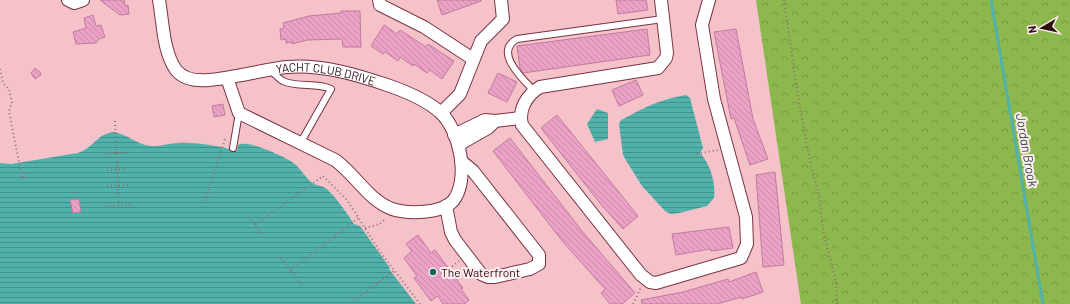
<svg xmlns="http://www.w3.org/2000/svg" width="1070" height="304" font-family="Barlow,sans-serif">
  <defs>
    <pattern id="forest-crowns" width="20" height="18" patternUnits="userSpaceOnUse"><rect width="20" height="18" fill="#8cb84d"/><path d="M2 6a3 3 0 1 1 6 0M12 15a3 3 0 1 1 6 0" fill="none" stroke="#799d42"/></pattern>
    <pattern id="water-rules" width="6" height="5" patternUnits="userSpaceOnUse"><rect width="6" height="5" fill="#50b2ab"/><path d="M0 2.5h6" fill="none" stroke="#438f8a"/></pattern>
    <pattern id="building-back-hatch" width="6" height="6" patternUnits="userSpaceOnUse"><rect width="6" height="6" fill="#eca2c7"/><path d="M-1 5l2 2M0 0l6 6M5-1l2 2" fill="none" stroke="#cb8aaa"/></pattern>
  </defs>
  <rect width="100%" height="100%" fill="#f5c2ca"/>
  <path fill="url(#forest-crowns)" d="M 756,0 L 1070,0 L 1070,304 L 801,304 Z"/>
  <path fill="url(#water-rules)" d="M 686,95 L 690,98 L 703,148 L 700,153 C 710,164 716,182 714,198 L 707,206 L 679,213 L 671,214 L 665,211 L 642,186 L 627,162 L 623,155 L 619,124 L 621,120 C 646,107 658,100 686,95 Z
    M 597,109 L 608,113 L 608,139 L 595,142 L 587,124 Z
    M 114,132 C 127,134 138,145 151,146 C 160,147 169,143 178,143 C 198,142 218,146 237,151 L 238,145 C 247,139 286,157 295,164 C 301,169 307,180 314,184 C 319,186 324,186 328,190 C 338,200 346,212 354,224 L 360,226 L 390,268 L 389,269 L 416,304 L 0,304 L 0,163 L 11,164 L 78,153 C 95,147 96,134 114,132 Z"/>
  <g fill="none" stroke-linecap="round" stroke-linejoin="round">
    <path stroke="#50b2ab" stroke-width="3" d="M 991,0 L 1043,304"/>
  </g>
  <path fill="url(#building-back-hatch)" stroke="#c17b9e" d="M 100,0 L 124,0 L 125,6 L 128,5 L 129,14 L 120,15 Z
    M 437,0 L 481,0 L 481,1 L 442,15 Z
    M 616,0 L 646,0 L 648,10 L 618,14 Z
    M 341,11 L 360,11 L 361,47 L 343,47 L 342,39 L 307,40 L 292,44 L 292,42 L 286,43 L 286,39 L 281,40 L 280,29 L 284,28 L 283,23 L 309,16 L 341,13 Z
    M 93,15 L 96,26 L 101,25 L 105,37 L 99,39 L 96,43 L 76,44 L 73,32 L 86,28 L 84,18 Z
    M 384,25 L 397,34 L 400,30 L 426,47 L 428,44 L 454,61 L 442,79 L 430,70 L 427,73 L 414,64 L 413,66 L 400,57 L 398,61 L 385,52 L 383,54 L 371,46 Z
    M 647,29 L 650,55 L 523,73 L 520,68 L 517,46 Z
    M 736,29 L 753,119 L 768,159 L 750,165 L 734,118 L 731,119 L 714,32 Z
    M 35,68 L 40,72 L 41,75 L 35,79 L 31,73 Z
    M 498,73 L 517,82 L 507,102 L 488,93 Z
    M 636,80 L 643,95 L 619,106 L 612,90 Z
    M 223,104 L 225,115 L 214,117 L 212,106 Z
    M 557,115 L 638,216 L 623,229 L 599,202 L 541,128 Z
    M 510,138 L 582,231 L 635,293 L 622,304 L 610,304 L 601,293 L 605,289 L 563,242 L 493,151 Z
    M 775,172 L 784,265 L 763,267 L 756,175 Z
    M 79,199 L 81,212 L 73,213 L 70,200 Z
    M 729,227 L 733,248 L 711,251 L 710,249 L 676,255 L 672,234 Z
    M 418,235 L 431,253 L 435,250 L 463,288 L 461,289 L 469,300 L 464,304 L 443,304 L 438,296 L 431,301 L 414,278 L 417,276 L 404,258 L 412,251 L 406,244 Z
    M 756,272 L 763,292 L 742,299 L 742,297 L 717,304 L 642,304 L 641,300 L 683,292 L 728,279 L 729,282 Z"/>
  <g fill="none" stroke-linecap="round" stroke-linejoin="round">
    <defs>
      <path id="service" d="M 270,70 C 274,73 278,78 283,81 C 298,88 316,82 331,89 L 301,142
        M 534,91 C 523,79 493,52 517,39 L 663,19
        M 233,148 L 239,113"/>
      <g id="minor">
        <path d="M 68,0 L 74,3 L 83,0"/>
        <path id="s1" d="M 159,0 C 163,22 163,52 176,70 C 184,80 198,81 209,80 C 235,78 261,70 287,67 C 322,64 358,75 390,86 C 407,92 428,101 441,113 C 460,131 470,180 453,201 C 441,214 408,214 392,209 C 367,199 356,175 335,160 L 239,113 L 227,78"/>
        <path d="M 379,0 L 380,5 L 424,27 L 473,59"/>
        <path d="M 661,0 L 667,53 L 666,58 L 658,68 L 540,87 C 527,95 518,109 522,125 L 641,275 L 650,282 L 656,283 L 741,258 L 747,244 L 746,217 L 714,99 L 702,25 L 709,0"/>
        <path d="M 441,113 L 460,94 L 481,41 L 503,19 L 501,0"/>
        <path d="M 495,121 L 520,118"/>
        <path d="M 454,135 L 485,120 L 495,121 L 488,128 L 458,145"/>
        <path d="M 446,206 L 451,232 L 455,240 L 481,274 L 488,277 L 495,277 L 530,269 L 539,264 L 539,255 L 473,171 L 461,161"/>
      </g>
    </defs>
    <use href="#service" stroke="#793342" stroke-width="8"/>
    <use href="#minor" stroke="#793342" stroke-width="14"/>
    <path stroke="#946c73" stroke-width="2" stroke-dasharray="1 3" stroke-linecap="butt" d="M 784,0 L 798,98 L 811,166 L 819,195 L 823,231 L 836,282 L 837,304
      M 0,69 L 3,83 L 9,89 L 12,103 L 9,111 L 22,178 L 25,177 L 24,173
      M 115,121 L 119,205
      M 106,154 L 127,153
      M 697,154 L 718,150
      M 107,170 L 126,169
      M 107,186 L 128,185
      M 205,201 L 225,139
      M 105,206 L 131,205
      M 249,217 L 262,234
      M 255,225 L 323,176 L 347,200 L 381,253 L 420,304
      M 365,228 L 380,224 L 386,218
      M 281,258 L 302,286
      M 449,269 L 459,261
      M 291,270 L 358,218
      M 351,303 L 394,271
      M 633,304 L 641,287"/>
    <use href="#service" stroke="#fff" stroke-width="6"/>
    <use href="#minor" stroke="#fff" stroke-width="12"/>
  </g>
  <circle fill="#196661" stroke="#ffedef" stroke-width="1.5" cx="433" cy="272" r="4"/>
  <g text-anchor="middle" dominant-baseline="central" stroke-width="4" stroke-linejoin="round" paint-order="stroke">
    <g font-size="12" fill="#2c0f15" stroke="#ffedef">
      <text stroke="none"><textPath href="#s1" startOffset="227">YACHT CLUB DRIVE</textPath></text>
    </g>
    <g font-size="12" fill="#2c0f15" stroke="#ffedef" text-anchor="start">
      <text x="441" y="272">The Waterfront</text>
    </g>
    <g font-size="13" font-style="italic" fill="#294845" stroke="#ffedef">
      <text transform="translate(1027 150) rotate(80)">Jordan Brook</text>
    </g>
  </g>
  <g transform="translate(1042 28) rotate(261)" stroke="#ffedef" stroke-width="3" paint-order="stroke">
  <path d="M0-3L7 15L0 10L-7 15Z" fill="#2c0f15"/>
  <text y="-6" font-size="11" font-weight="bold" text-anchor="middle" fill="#2c0f15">N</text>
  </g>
</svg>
